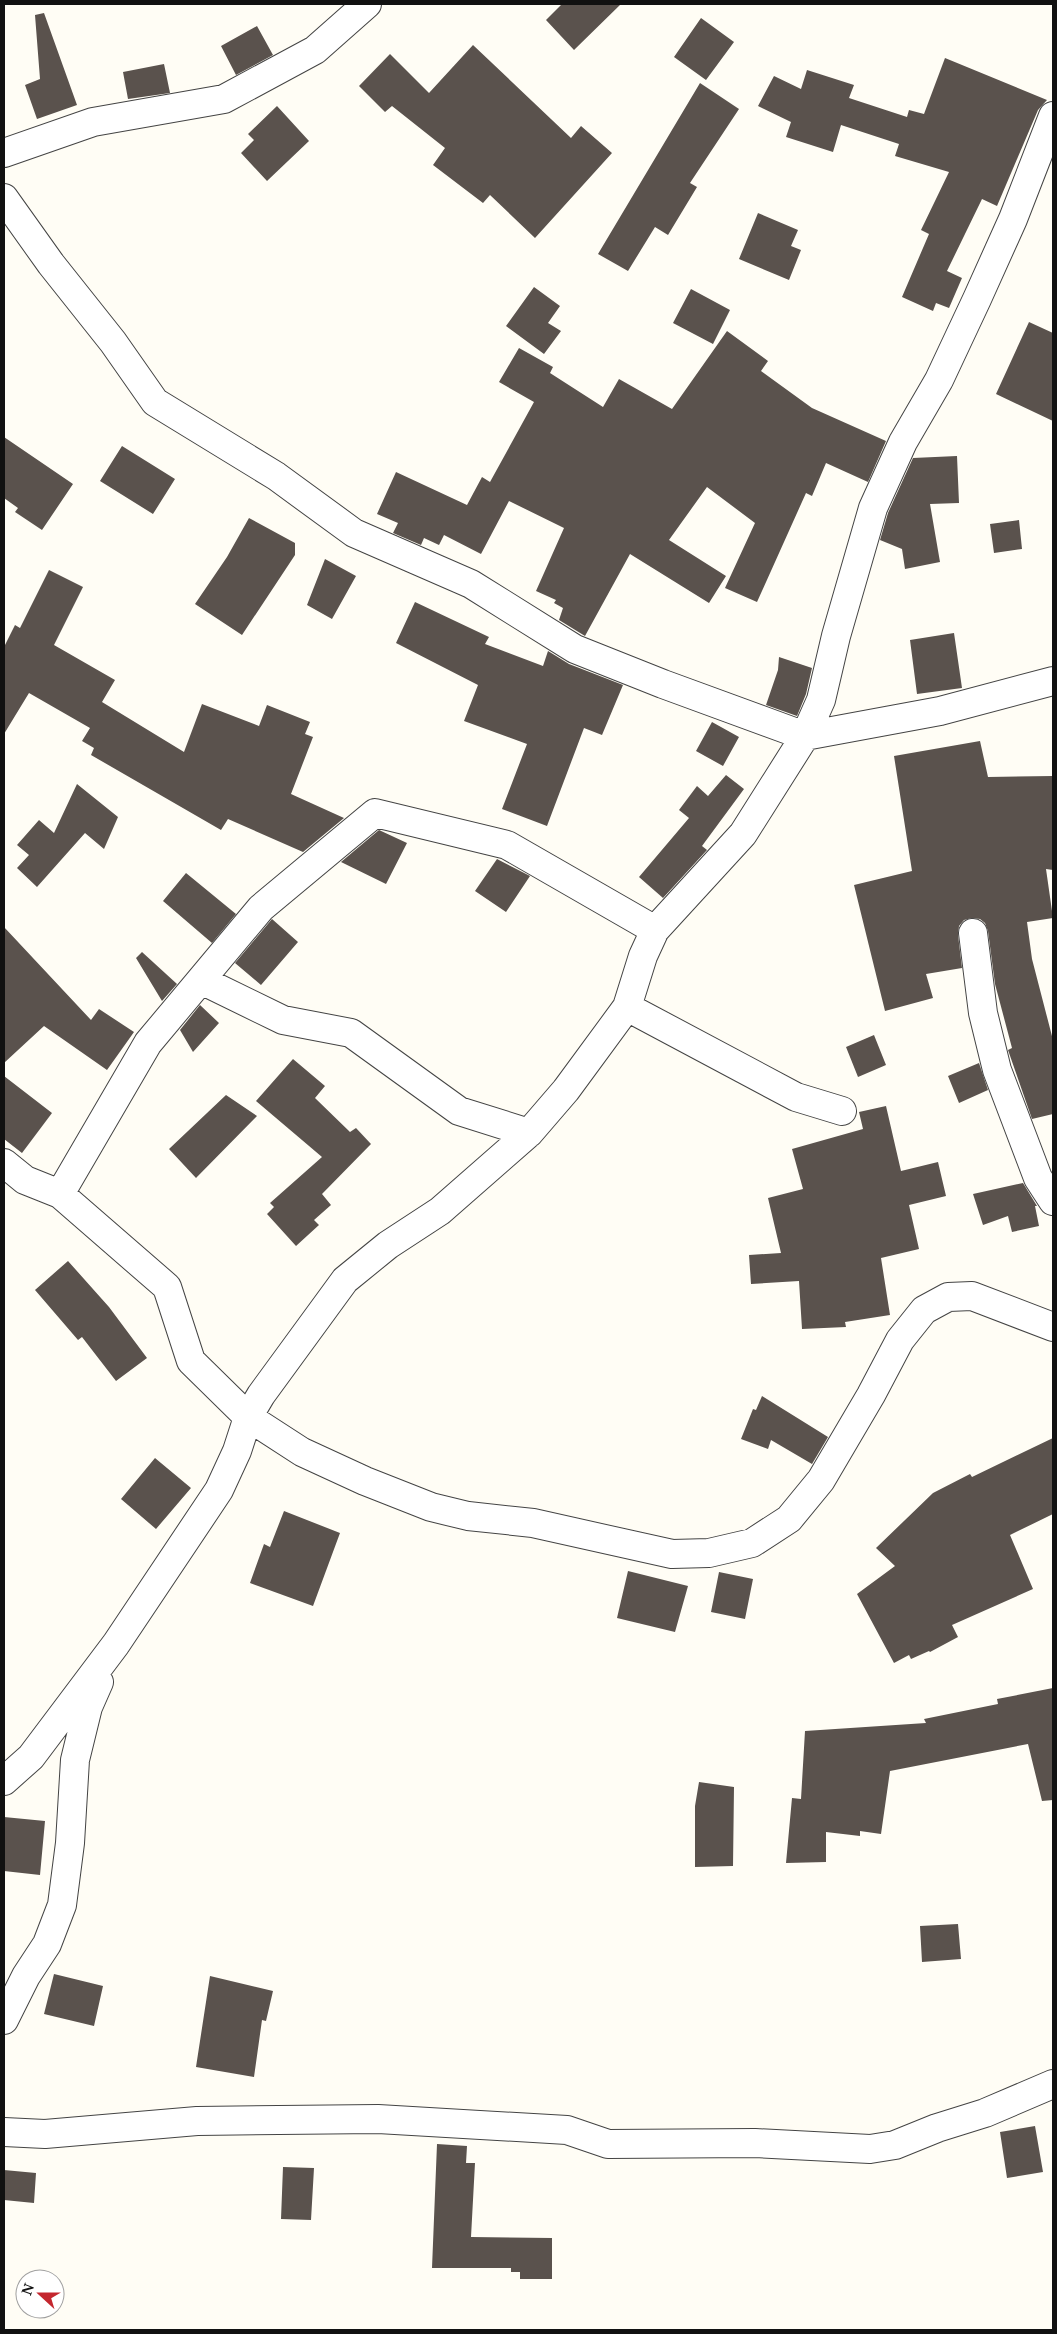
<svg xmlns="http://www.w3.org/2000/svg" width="1057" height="2334" font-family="'Noto Serif',serif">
  <rect width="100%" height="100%" fill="#fffdf5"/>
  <path fill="#5a524d" d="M 562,4 L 621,4 L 574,50 L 546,20 Z
    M 44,13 L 77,105 L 37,119 L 25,85 L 40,79 L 35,15 Z
    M 701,18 L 734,42 L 706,80 L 674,57 Z
    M 257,26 L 273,55 L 236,75 L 221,46 Z
    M 473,45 L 571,138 L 581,126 L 612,153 L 535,238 L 490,195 L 483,203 L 433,165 L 445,148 L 392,106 L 385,112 L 359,86 L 390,54 L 429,93 Z
    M 945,58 L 1047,100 L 1038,110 L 997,206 L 982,199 L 947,271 L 962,278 L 949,308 L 936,303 L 933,311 L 902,297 L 929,234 L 921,230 L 949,172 L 895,156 L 899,144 L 841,125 L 833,152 L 786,137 L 791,122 L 758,106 L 774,76 L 801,89 L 807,70 L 854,85 L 849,98 L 907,117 L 909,110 L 924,114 Z
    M 164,64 L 170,93 L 128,99 L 123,72 Z
    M 700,83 L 739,109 L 690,183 L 697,187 L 668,235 L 655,227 L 628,271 L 598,254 Z
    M 277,106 L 309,141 L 267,181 L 241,153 L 254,140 L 248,134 Z
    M 758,213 L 798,230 L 791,246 L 801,250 L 789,280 L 739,259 Z
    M 534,287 L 560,306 L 548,323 L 561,331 L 544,354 L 506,326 Z
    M 691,289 L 730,310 L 713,344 L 673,323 Z
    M 1029,322 L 1053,333 L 1053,421 L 996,394 Z
    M 727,331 L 768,361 L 761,371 L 812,408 L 886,441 L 868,482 L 826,463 L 812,496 L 806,493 L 757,602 L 725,588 L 755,523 L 707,487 L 669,540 L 726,576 L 709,603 L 630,554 L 585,636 L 559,620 L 563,608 L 554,603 L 556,600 L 536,591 L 564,528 L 509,501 L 481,554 L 444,535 L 439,545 L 424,538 L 421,545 L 393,533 L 398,523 L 377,514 L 396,472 L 467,505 L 482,477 L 490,482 L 534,402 L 499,382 L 519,348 L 553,367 L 550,373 L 603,407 L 619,379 L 672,409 Z
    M 4,437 L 73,484 L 42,530 L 15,512 L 18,508 L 4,498 Z
    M 122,446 L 175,479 L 153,514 L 100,481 Z
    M 957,456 L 959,503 L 930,504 L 940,562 L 905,569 L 902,549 L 880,540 L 888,513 L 913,458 Z
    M 249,518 L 295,543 L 295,555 L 242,635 L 195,604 L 227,557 Z
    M 1019,520 L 1022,549 L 994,553 L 990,524 Z
    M 325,559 L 356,576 L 332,619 L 307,605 Z
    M 49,570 L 83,587 L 54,645 L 115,680 L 102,702 L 184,752 L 202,704 L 259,726 L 267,705 L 310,722 L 305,734 L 313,737 L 291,794 L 344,818 L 303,852 L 228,819 L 221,830 L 91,755 L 94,748 L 82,741 L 90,728 L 29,693 L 4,734 L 4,647 L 15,625 L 20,628 Z
    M 415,602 L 489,637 L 485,644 L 543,666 L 548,651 L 569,664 L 623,685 L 602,735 L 584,728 L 547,826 L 502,809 L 527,744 L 464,721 L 478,685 L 396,643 Z
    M 954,633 L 962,688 L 917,694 L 910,640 Z
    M 779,657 L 812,668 L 806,694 L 797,716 L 766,705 L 778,670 Z
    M 712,722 L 739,737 L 723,766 L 696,751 Z
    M 980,741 L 988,777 L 1053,776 L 1053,870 L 1046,869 L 1053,918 L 1027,922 L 1032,959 L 1053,1040 L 1053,1114 L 1032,1119 L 1008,1050 L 1012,1048 L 995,984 L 988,931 L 985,923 L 980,919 L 972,918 L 964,920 L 959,926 L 958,935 L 962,968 L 926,974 L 933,998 L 885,1011 L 854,885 L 912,871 L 894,756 Z
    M 726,775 L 744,789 L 702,846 L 707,850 L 663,898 L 639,877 L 689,818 L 679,810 L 697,786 L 708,796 Z
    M 77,784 L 118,817 L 104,849 L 85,833 L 37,887 L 17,868 L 29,855 L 17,845 L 39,820 L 54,833 Z
    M 379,830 L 407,843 L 386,884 L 341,862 Z
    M 497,859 L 530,876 L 506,912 L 475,891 Z
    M 186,873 L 236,914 L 212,943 L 163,901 Z
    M 272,919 L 298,942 L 261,985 L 235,963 Z
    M 4,927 L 91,1020 L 99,1009 L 134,1032 L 107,1070 L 44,1026 L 4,1063 Z
    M 142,952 L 177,984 L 162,1001 L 136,958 Z
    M 200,1005 L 219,1023 L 193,1052 L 180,1030 Z
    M 874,1035 L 886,1065 L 858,1077 L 846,1047 Z
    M 293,1059 L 325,1086 L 315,1098 L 350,1132 L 356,1128 L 371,1144 L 322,1194 L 331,1205 L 314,1220 L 319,1225 L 296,1246 L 267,1214 L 274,1207 L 270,1203 L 322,1157 L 256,1101 Z
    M 979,1063 L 988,1090 L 959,1103 L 948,1076 Z
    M 4,1076 L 52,1113 L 22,1153 L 4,1139 Z
    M 226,1095 L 257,1116 L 196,1178 L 169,1149 Z
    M 886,1106 L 901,1171 L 938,1162 L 946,1196 L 909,1205 L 919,1249 L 881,1258 L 890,1315 L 845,1322 L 846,1327 L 802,1329 L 799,1281 L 751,1284 L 749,1255 L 781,1253 L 768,1198 L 803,1189 L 792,1149 L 863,1129 L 859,1112 Z
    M 1023,1183 L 1037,1206 L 1035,1206 L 1039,1226 L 1012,1232 L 1008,1216 L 983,1225 L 973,1194 Z
    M 68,1261 L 109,1307 L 147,1358 L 116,1381 L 82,1337 L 78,1340 L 35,1290 Z
    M 762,1396 L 828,1437 L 812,1464 L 771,1440 L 768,1449 L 741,1439 L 753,1409 L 756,1410 Z
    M 1053,1438 L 1053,1514 L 1010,1535 L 1033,1589 L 952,1625 L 958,1637 L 930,1652 L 929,1651 L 911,1659 L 909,1655 L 894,1663 L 857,1594 L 895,1566 L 876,1548 L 933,1493 L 970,1474 L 972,1477 Z
    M 155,1458 L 191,1488 L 156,1529 L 121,1499 Z
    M 284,1511 L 340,1533 L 313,1606 L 250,1583 L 264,1544 L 270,1547 Z
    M 628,1571 L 688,1586 L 675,1632 L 617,1618 Z
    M 719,1572 L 753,1579 L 745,1619 L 711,1612 Z
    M 1053,1688 L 1053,1800 L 1042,1801 L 1028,1744 L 890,1771 L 881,1834 L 860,1831 L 860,1836 L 826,1832 L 826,1862 L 786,1863 L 792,1798 L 801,1799 L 805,1731 L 926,1723 L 924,1719 L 998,1704 L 997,1699 Z
    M 699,1782 L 734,1787 L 733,1866 L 695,1867 L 695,1806 Z
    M 4,1817 L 45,1821 L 40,1875 L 4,1871 Z
    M 958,1924 L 961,1959 L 922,1962 L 920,1926 Z
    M 54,1974 L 103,1986 L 94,2026 L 44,2014 Z
    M 210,1976 L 273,1991 L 266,2021 L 262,2020 L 254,2077 L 196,2067 Z
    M 1035,2126 L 1043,2172 L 1007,2178 L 1000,2132 Z
    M 437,2144 L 467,2146 L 466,2163 L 475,2163 L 471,2237 L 552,2238 L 552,2279 L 520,2279 L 520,2272 L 511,2272 L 511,2268 L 432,2268 Z
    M 283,2167 L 314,2168 L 311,2220 L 281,2219 Z
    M 4,2170 L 36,2173 L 34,2203 L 4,2200 Z"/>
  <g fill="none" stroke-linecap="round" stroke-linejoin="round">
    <defs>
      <path id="minor" d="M 4,153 L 93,122 L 224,99 L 315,50 L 367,4
        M 4,198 L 51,264 L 113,342 L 155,402 L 276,476 L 354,533 L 471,584 L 575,649 L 663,684 L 805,736 L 940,711 L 1053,681
        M 973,933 L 983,1013 L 997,1070 L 1038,1178 L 1053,1201
        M 201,980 L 283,1020 L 351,1033 L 459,1111 L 529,1133
        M 627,1007 L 796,1097 L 842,1111
        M 4,1163 L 25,1180 L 60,1194 L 167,1287 L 191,1361 L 248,1417 L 302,1452 L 365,1481 L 431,1507 L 468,1516 L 533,1523 L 672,1554 L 709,1553 L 752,1543 L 789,1519 L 821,1480 L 871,1395 L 900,1340 L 924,1310 L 948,1297 L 972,1296 L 1053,1327
        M 60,1194 L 148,1043 L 261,908 L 375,813 L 507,845 L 655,930
        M 4,1781 L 31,1757 L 116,1644 L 219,1490 L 237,1451 L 248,1417 L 261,1395 L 345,1280 L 388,1245 L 440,1211 L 529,1133 L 566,1090 L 627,1007 L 643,956 L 655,930 L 743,834 L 805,736 L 821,700 L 836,636 L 873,508 L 903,442 L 939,380 L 977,299 L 1013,219 L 1053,116
        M 4,2020 L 26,1976 L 47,1944 L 62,1905 L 70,1843 L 75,1760 L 88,1707 L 99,1682
        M 4,2132 L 45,2134 L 197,2121 L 378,2119 L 567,2130 L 608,2144 L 755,2143 L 870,2149 L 895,2145 L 937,2128 L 985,2113 L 1053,2084"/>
    </defs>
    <use href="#minor" stroke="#444" stroke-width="30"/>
    <use href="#minor" stroke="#fff" stroke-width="28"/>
  </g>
  <rect width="1057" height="2334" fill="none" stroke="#111111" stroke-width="10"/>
  <g transform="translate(40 2294) rotate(291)"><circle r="24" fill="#ffffff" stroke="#a0a0a0"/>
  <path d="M0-4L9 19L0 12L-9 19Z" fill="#c4262e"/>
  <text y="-8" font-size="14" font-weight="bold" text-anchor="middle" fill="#111111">N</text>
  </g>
</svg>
